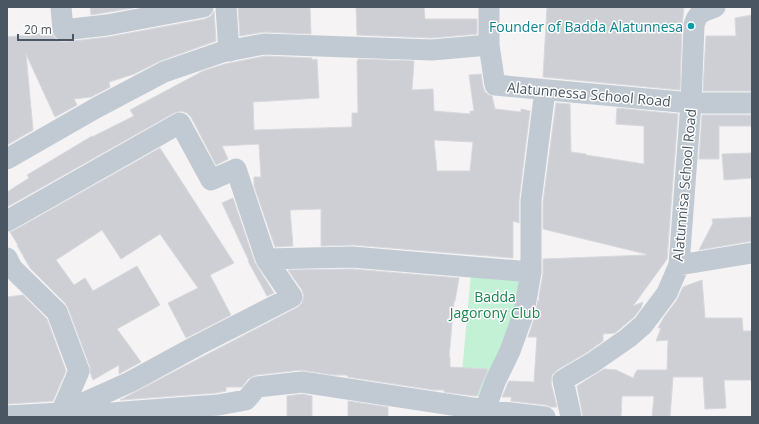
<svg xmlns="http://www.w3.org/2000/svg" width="759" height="424" font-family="'Open Sans',sans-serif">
  <rect width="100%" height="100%" fill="#f5f3f3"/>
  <path fill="#c3f1d5" d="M 471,274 L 523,278 L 521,309 L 489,397 L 460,394 Z"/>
  <path fill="#cdcfd5" stroke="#d7d9de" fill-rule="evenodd" d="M 90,7 L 132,7 L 133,8 L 91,15 Z
    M 238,7 L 310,7 L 311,34 L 264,32 L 240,36 Z
    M 356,7 L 424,7 L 425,19 L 477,19 L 477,34 L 432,38 L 357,35 Z
    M 547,7 L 684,7 L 682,25 L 680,90 L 543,77 Z
    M 214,11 L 216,41 L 160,61 L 134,74 L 109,82 L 110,87 L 91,97 L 74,99 L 77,105 L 55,117 L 26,54 L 33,130 L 7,145 L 7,37 L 52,33 L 54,37 L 58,41 L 64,42 L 108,37 L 205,19 L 211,16 Z
    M 752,15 L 752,41 L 751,41 L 752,91 L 703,91 L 706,36 L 736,36 L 735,18 Z
    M 265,56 L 312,58 L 312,60 L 317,59 L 319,98 L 253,102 L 254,130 L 352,127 L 352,113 L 358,113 L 357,61 L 358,61 L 358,59 L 414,61 L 412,90 L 433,89 L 434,111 L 470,114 L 470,111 L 474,111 L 469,75 L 481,74 L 483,87 L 485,92 L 489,95 L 492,96 L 495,109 L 521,112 L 521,109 L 530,111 L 519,200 L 519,223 L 513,221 L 513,258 L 353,245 L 321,246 L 321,209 L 290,210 L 293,246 L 275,247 L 254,186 L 254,177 L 261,177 L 259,144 L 222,146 L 228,159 L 216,165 L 191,117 L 187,113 L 181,111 L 174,113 L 7,207 L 7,192 L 29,178 L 27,175 L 92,136 L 92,137 L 134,116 L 130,110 L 203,71 L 225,64 ZM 434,140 L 473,142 L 470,171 L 437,171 Z
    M 556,103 L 570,104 L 571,152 L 586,154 L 586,155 L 644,164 L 644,126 L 616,124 L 617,108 L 678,114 L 667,259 L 633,306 L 643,302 L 641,308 L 634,317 L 615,333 L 603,334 L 603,341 L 586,353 L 557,370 L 552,375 L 551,383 L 557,407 L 551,407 L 546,405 L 511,401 L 511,397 L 502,397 L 509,381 L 534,382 L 537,337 L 528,337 L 535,316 L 538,300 L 539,301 L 539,296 L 543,274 L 543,259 L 646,255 L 646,254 L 543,229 L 543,202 Z
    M 702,115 L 752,115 L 752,126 L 719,126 L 719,159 L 699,159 Z
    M 160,148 L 234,263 L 210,275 L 231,315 L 186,338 L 168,303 L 198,288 L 160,234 L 121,259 L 102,230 L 56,260 L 74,285 L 85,278 L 93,291 L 137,266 L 160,305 L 117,329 L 141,362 L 119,374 L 119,365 L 93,380 L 90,372 L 90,367 L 68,308 L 65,303 L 30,268 L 17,245 L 18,245 L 10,232 L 13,231 Z
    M 752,153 L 752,178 L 724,180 L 722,154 Z
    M 233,198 L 255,263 L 274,293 L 267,296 L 248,261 L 249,261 L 222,203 Z
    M 752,217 L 752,241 L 699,250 L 713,223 L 712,219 Z
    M 352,269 L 459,278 L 455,301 L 454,301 L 449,357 L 450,357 L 450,367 L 488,369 L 477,396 L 467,395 L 444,392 L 444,390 L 434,390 L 348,377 L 347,375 L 333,375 L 301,370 L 256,375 L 248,379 L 242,387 L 226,387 L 226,391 L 216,393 L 120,400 L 204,356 L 298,307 L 302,303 L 304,296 L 302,290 L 288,270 Z
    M 702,280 L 705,318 L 742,318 L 743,331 L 752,331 L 752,380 L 724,380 L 726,408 L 705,409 L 703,377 L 673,377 L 670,417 L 652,417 L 654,396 L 622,396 L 621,417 L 583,417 L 577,386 L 604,369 L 616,370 L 633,378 L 637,370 L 667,370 L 668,340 L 656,341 L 661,328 L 658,328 L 664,317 L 677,300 L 683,287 Z
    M 23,295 L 47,319 L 66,371 L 53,401 L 7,404 L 7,297 Z
    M 302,394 L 312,396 L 312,417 L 287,417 L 287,396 Z
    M 348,401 L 388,407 L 388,417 L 348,417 Z"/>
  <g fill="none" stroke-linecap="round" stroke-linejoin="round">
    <path stroke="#c1cad2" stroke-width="21" d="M 61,7 L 63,30 L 107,25 L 203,7
      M 226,7 L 229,51
      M 489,7 L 489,45 L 495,85 L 691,103 L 752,103
      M 7,159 L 96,108 L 164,72 L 222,52 L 264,44 L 432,50 L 489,45
      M 7,221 L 180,123 L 211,180 L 236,169 L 266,259
      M 7,258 L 12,268 L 57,312 L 79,371 L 61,413
      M 679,265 L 752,253
      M 485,410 L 495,382 L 510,351 L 524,312 L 531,272 L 531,201 L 545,90
      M 61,413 L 130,382 L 198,345 L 292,297 L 266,259 L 352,257 L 531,272
      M 7,416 L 61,413 L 112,413 L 150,410 L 218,405 L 246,400 L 257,387 L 302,382 L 485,410 L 545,417
      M 571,417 L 563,380 L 592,363 L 628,338 L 643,325 L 667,293 L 679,265 L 691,103 L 694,25 C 698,11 703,12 715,7"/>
  </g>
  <circle fill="#0f9aa8" stroke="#fff" stroke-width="1.5" cx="691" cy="26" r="4"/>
  <g text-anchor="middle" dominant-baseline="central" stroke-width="3" stroke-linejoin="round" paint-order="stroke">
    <g font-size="14" fill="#0d838f" stroke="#fff" text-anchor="end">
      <text x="683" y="26">Founder of Badda Alatunnesa</text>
    </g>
    <g font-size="14" fill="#4a5661" stroke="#fff">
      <text transform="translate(589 94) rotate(5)">Alatunnessa School Road</text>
      <text transform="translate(684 185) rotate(-85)">Alatunnisa School Road</text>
    </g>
    <g font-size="14" fill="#17864f" stroke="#fff">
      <text x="495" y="296">Badda<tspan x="495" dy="16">Jagorony Club</tspan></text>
    </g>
  </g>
  <rect width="759" height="424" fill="none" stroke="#4a5661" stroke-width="16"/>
  <path d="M18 34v6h55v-6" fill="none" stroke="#4a5661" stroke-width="2"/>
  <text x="24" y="34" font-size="12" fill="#4a5661" stroke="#ffffff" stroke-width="3" paint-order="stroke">20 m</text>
</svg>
